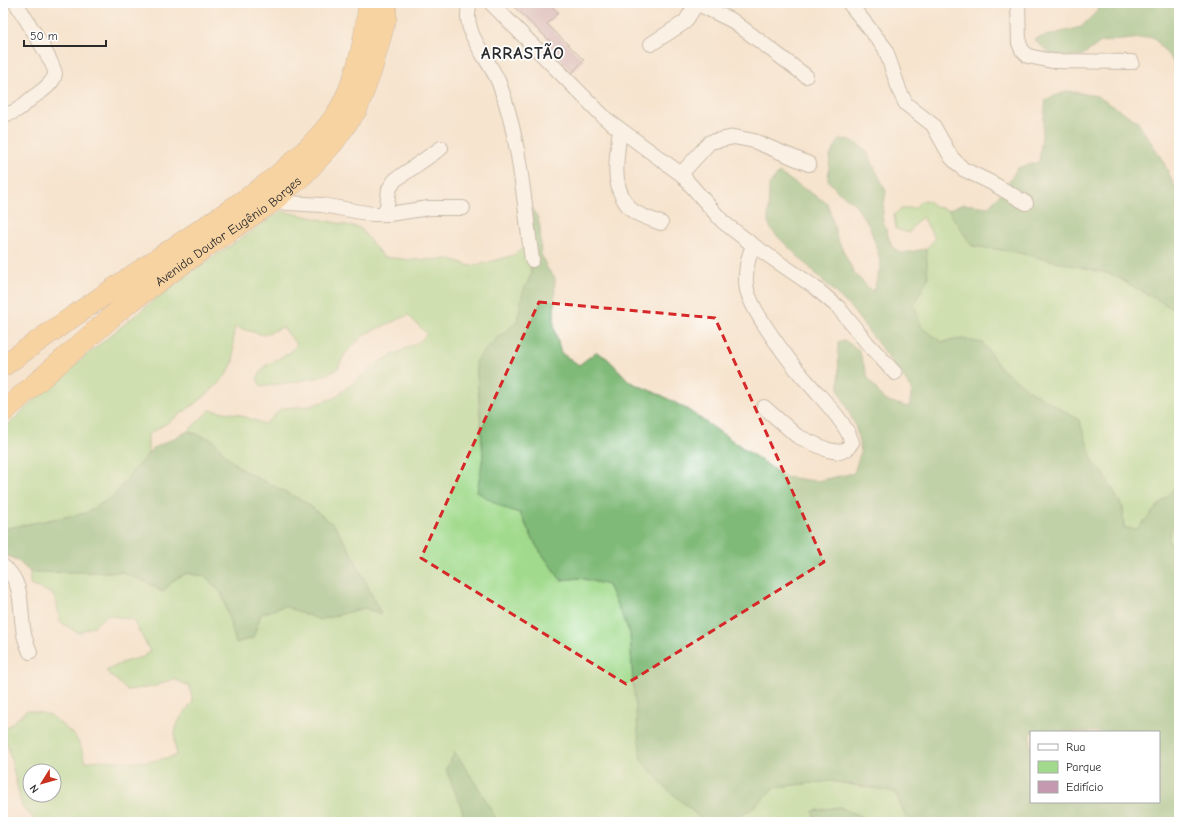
<svg xmlns="http://www.w3.org/2000/svg" width="1182" height="825" font-family="'Comic Neue',sans-serif">
  <rect width="100%" height="100%" fill="#fff"/>
  <filter id="ink" filterUnits="userSpaceOnUse"><feTurbulence type="fractalNoise" baseFrequency=".025" numOctaves="2"/><feDisplacementMap in="SourceGraphic" scale="8" xChannelSelector="R" yChannelSelector="G"/><feConvolveMatrix kernelMatrix="1 2 1 2 8 2 1 2 1" color-interpolation-filters="sRGB"/></filter>
  <filter id="wash" filterUnits="userSpaceOnUse"><feTurbulence type="fractalNoise" baseFrequency=".012" numOctaves="4" result="noise"/><feDisplacementMap in="SourceGraphic" scale="16" xChannelSelector="R" yChannelSelector="G"/><feGaussianBlur stdDeviation="0.9" result="paint"/><feColorMatrix in="noise" values="0 0 0 0 0 0 0 0 0 0 0 0 0 0 0 0 0 1.4 0 .05"/><feComposite in="paint" operator="in"/></filter>
  <g filter="url(#wash)">
    <rect width="100%" height="100%" fill="#f6e4ce"/>
    <path fill="#a1da8c" stroke="#66825c" fill-rule="evenodd" d="M 927,200 L 936,207 L 948,210 L 972,246 L 1010,251 L 1111,274 L 1179,312 L 1179,483 L 1137,529 L 1124,528 L 1123,508 L 1103,473 L 1094,464 L 1079,420 L 1033,393 L 1000,368 L 983,343 L 962,339 L 942,342 L 922,328 L 914,304 L 928,278 L 926,249 L 935,239 L 923,217 L 917,221 L 909,233 L 896,229 L 894,215 C 900,208 905,208 914,208 L 921,201 Z
      M 282,211 L 360,228 L 383,257 L 412,260 L 451,259 L 470,266 L 490,262 L 514,255 L 530,243 L 531,275 L 523,292 L 517,322 L 497,338 L 476,360 L 483,456 L 478,492 L 504,508 L 520,513 L 537,547 L 561,580 L 580,578 L 608,585 L 630,633 L 633,684 L 666,788 L 705,822 L 498,822 L 479,789 L 446,769 L 464,812 L 463,822 L 38,822 L 22,807 L 4,730 L 27,710 L 50,715 L 74,735 L 80,744 L 85,762 C 103,758 118,762 136,762 C 150,762 163,759 176,756 C 173,728 175,723 193,702 L 189,686 L 174,679 L 152,687 L 127,690 L 106,671 L 124,662 L 143,657 L 150,651 L 133,620 L 107,615 L 94,626 L 78,633 L 60,622 C 55,593 58,595 30,585 L 30,572 L 122,572 L 146,582 L 162,592 L 175,579 L 187,573 L 206,577 L 222,594 L 236,643 L 253,638 L 261,614 L 285,606 L 320,619 L 365,608 L 381,614 L 354,558 L 335,526 L 305,502 L 244,471 L 228,458 L 213,440 L 188,431 L 210,410 L 237,414 L 265,424 L 282,408 L 310,406 L 334,398 L 379,362 L 419,342 L 427,334 L 408,315 L 365,334 L 345,354 L 337,370 L 317,378 L 261,387 L 257,378 L 265,366 L 289,353 L 297,345 L 283,327 L 264,335 L 235,327 C 231,340 235,349 233,361 C 227,387 170,421 148,435 L 148,454 L 133,471 L 114,496 L 86,513 L 3,529 L 3,430 L 47,387 L 179,280 ZM 30,771 L 54,771 L 54,795 L 30,795 Z
      M 1179,519 L 1179,549 L 1168,542 L 1171,529 Z
      M 831,781 L 895,792 L 908,822 L 872,822 L 840,807 L 813,811 L 815,822 L 726,822 L 750,810 L 776,787 Z"/>
    <path fill="#80ba78" stroke="#567252" fill-rule="evenodd" d="M 1098,3 L 1179,3 L 1179,75 L 1172,60 L 1153,37 L 1101,42 L 1080,57 L 1050,54 L 1034,39 L 1081,27 L 1098,10 Z
      M 1069,91 L 1097,96 L 1137,121 L 1163,161 L 1179,195 L 1179,312 L 1111,274 L 1010,251 L 972,246 L 948,210 L 964,204 L 988,207 L 1005,188 L 1017,168 L 1039,162 L 1046,99 Z
      M 849,139 L 866,150 L 886,191 L 882,218 L 892,247 L 902,253 L 926,249 L 928,278 L 914,304 L 922,328 L 942,342 L 962,339 L 983,343 L 1000,368 L 1033,393 L 1079,420 L 1094,464 L 1103,473 L 1123,508 L 1124,528 L 1137,529 L 1179,483 L 1179,519 L 1171,529 L 1168,542 L 1179,549 L 1179,822 L 908,822 L 895,792 L 831,781 L 776,787 L 750,810 L 726,822 L 705,822 L 666,788 L 641,760 L 633,684 L 630,633 L 608,585 L 580,578 L 561,580 L 537,547 L 520,513 L 504,508 L 477,492 L 483,456 L 476,360 L 497,338 L 517,322 L 523,292 L 531,275 L 532,209 L 537,216 L 540,227 L 541,254 L 547,268 L 555,278 L 554,327 L 561,353 L 579,365 L 596,352 L 607,358 L 630,382 L 663,396 L 688,410 L 785,477 L 816,481 L 854,473 L 861,451 L 855,425 L 839,391 L 838,342 L 844,340 L 859,350 L 868,378 L 884,400 L 909,407 L 912,389 L 851,308 L 772,231 L 768,222 L 769,185 L 779,173 L 827,203 L 833,221 L 837,238 L 854,273 L 873,292 L 881,266 L 877,248 L 869,226 L 854,203 L 838,192 L 828,180 L 830,156 L 839,140 ZM 1031,732 L 1159,732 L 1159,802 L 1031,802 Z
      M 188,431 L 213,440 L 228,458 L 244,471 L 305,502 L 335,526 L 354,558 L 381,614 L 364,608 L 320,620 L 284,606 L 261,614 L 253,638 L 236,643 L 222,594 L 206,577 L 187,573 L 175,579 L 163,592 L 146,582 L 122,572 L 30,572 L 17,560 L 3,554 L 3,529 L 86,513 L 114,496 L 133,471 L 152,449 Z
      M 455,752 L 479,789 L 498,822 L 463,822 L 463,812 L 446,769 Z
      M 840,807 L 872,822 L 815,822 L 813,811 Z"/>
    <g id="blocks">
      <path fill="#c599af" d="M 510,3 L 548,3 L 558,13 L 547,24 L 584,60 L 572,73 L 545,46 L 550,41 Z"/>
    </g>
  </g>
  <g filter="url(#ink)">
    <use href="#blocks" fill-opacity="0" stroke="#90887c" stroke-width="1"/>
    <g fill="none" stroke-linecap="round" stroke-linejoin="round">
      <defs>
        <path id="minor" d="M 470,3 C 460,32 489,58 499,83 C 520,137 524,203 532,260
          M 491,3 L 606,119 L 681,174 L 723,222 L 753,245 L 813,286 L 838,307 L 868,344 L 895,373
          M 696,3 L 733,21 L 806,76
          M 849,3 L 885,48 L 900,92 L 906,104 L 933,125 L 951,157 L 963,169 L 992,183 L 1026,203
          M 1018,3 L 1019,43 L 1022,50 L 1028,56 L 1052,61 L 1132,62
          M 651,44 L 685,22 L 697,3
          M 3,114 C 15,115 23,105 32,98 C 40,92 53,85 55,74 C 56,66 22,13 16,3
          M 620,129 C 617,157 609,189 633,211 C 640,216 653,220 661,223
          M 681,174 L 710,142 L 734,137 L 754,141 L 809,164
          M 272,202 L 322,205 L 372,214 L 389,214 L 429,208 L 463,208
          M 386,214 L 389,189 L 395,180 L 441,148
          M 753,245 C 747,260 744,274 747,290 C 753,314 793,367 811,386 C 825,402 845,422 852,442 L 847,449 L 840,452 L 828,450 L 797,436 L 764,407
          M 3,566 C 25,583 19,609 24,634 C 25,640 28,646 30,652"/>
        <g id="highway">
          <path d="M 3,366 C 60,325 117,286 175,247 C 228,211 299,169 336,115 C 357,83 365,41 369,3"/>
          <path id="s1" d="M 3,412 L 123,307 L 214,241 L 272,202 L 304,174 L 333,143 L 357,109 L 371,71 L 386,17 L 386,3"/>
        </g>
      </defs>
      <use href="#minor" stroke="#90887c" stroke-width="16"/>
      <use href="#highway" stroke="#90887c" stroke-width="22"/>
      <use href="#minor" stroke="#fff" stroke-width="14"/>
      <use href="#highway" stroke="#fabe6e" stroke-width="21"/>
    </g>
  </g>
  <path d="M0 0H1182V825H0ZM 539,302 L 715,318 L 824,562 L 626,684 L 421,558 Z" fill="#f6e4ce" fill-opacity=".55" fill-rule="evenodd"/>
  <path fill="none" stroke="#d62828" stroke-width="3" stroke-dasharray="8 5" stroke-linejoin="round" d="M 539,302 L 715,318 L 824,562 L 626,684 L 421,558 Z"/>
  <g text-anchor="middle" dominant-baseline="central" stroke-width="3.5" stroke-linejoin="round" paint-order="stroke">
    <g font-size="13" fill="#2b2b2b" stroke="#fff">
      <text stroke="none"><textPath href="#s1" startOffset="289">Avenida Doutor Eugênio Borges</textPath></text>
    </g>
    <g font-size="17" font-weight="bold" letter-spacing="1" fill="#2b2b2b" stroke="#fff">
      <text x="523" y="53">ARRASTÃO</text>
    </g>
  </g>
  <rect width="1182" height="825" fill="none" stroke="#fff" stroke-width="16"/>
  <rect x="1030" y="731" width="130" height="72" fill="#ffffff" stroke="#aaaaaa"/>
  <rect x="1038" y="744" width="20" height="6" fill="#ffffff" stroke="#aaaaaa"/>
  <text x="1066" y="751" font-size="12" fill="#2b2b2b">Rua</text>
  <rect x="1038" y="761" width="20" height="12" fill="#a1da8c" stroke="#aaaaaa"/>
  <text x="1066" y="771" font-size="12" fill="#2b2b2b">Parque</text>
  <rect x="1038" y="781" width="20" height="12" fill="#c599af" stroke="#aaaaaa"/>
  <text x="1066" y="791" font-size="12" fill="#2b2b2b">Edifício</text>
  <g transform="translate(42 783) rotate(233)"><circle r="19" fill="#ffffff" stroke="#aaaaaa"/>
  <path d="M0-3L7 15L0 10L-7 15Z" fill="#c8321e"/>
  <text y="-6" font-size="11" font-weight="bold" text-anchor="middle" fill="#2b2b2b">N</text>
  </g>
  <path d="M24 40v6h82v-6" fill="none" stroke="#2b2b2b" stroke-width="2"/>
  <text x="30" y="40" font-size="12" fill="#2b2b2b" stroke="#ffffff" stroke-width="3" paint-order="stroke">50 m</text>
</svg>
